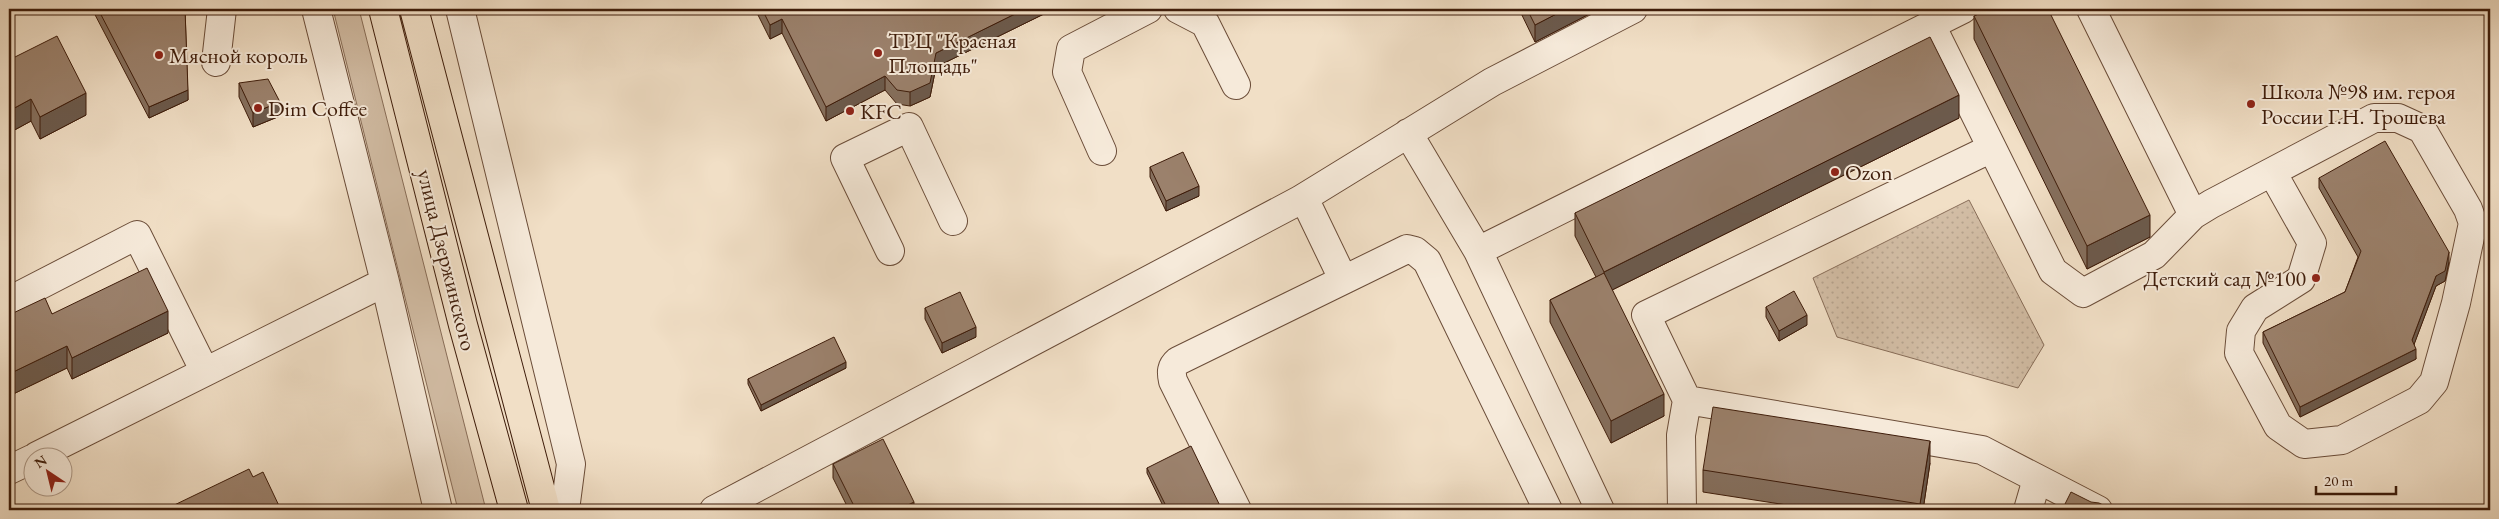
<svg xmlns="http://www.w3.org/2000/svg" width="2499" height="519" font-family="'EB Garamond',serif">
  <defs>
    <pattern id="park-dots" width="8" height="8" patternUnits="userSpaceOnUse" patternTransform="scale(1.25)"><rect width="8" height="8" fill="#d3bea6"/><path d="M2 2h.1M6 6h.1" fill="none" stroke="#b6a38e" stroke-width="1.8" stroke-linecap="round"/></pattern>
  </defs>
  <rect width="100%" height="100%" fill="#f1dfc6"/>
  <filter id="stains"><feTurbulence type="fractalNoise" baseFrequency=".004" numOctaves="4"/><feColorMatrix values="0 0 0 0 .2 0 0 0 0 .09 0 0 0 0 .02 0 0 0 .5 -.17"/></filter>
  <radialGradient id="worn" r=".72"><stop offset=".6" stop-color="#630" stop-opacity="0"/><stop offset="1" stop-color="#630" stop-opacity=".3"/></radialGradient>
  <path fill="#d3bea6" stroke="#886d58" d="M 333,9 L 359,9 L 486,510 L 458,510 Z"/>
  <path fill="url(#park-dots)" stroke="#886d58" d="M 1969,200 L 2044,345 L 2018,388 L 1837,337 L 1813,278 Z"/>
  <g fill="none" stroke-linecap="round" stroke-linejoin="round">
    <defs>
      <path id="minor" d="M 316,9 L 385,282 L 438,510
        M 460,9 L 571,464 L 565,510
        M 1178,9 L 1205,23 L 1236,85
        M 2091,9 L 2193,215
        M 1931,25 L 1992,148
        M 216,62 L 222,9
        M 1408,133 L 1478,251 L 1600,510
        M 1102,151 L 1067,72 L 1071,49 L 1148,9
        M 1304,198 L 1343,279
        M 890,251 L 845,158 L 909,127 L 953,221
        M 1478,251 L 1963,9
        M 9,301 L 137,235 L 205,372
        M 37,456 L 385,282
        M 9,470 L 32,459
        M 714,510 L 1300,200 L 1492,82 L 1633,9
        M 1237,510 L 1173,381 C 1171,372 1171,367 1178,361 L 1407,249 L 1415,251 L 1427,261 L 1548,510
        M 1682,510 L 1681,435 L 1687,400
        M 2028,510 L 2037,479
        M 2098,510 L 1982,450 L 1687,400 L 1646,315 L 1992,148 L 2053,271 L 2083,293 L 2154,255 L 2193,215 L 2211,204 L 2374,118 L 2398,118 L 2422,129 L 2468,209 L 2473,223 L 2456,303 L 2434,382 L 2419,400 L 2342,440 L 2304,444 L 2278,426 L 2239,353 L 2241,331 L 2255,308 L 2301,279 L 2312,243 L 2272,172"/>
      <path id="major" d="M 383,9 L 463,325 L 514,510
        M 414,9 L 546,510"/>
    </defs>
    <use href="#minor" stroke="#6b4d39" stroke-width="30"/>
    <use href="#major" stroke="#3e1c0a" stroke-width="30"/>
    <use href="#minor" stroke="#f6eada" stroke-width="28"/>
    <use href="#major" stroke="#f1dfc6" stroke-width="28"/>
  </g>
  <path fill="#856f5d" stroke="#3e1c0a" d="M 92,9 L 185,9 L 188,100 L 149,118 Z
    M 755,9 L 1054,9 L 936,67 L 930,97 L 910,106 L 897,104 L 885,90 L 826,121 L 782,33 L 770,39 Z
    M 1519,9 L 1599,9 L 1535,42 Z
    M 1974,16 L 2150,237 L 2087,269 L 1974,39 Z
    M 9,49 L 13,58 L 86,115 L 40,139 L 31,121 L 9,133 Z
    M 239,83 L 280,116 L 253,127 L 239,97 Z
    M 1959,118 L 1612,290 L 1664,416 L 1611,443 L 1550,322 L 1550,300 L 1596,277 L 1575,236 L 1575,213 Z
    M 1150,167 L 1199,196 L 1166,211 L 1150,177 Z
    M 2319,178 L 2449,262 L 2445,281 L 2436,286 L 2414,344 L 2416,359 L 2300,417 L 2263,343 L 2263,332 L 2345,292 L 2358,257 L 2319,188 Z
    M 1766,307 L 1807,325 L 1779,341 L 1766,317 Z
    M 925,308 L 976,337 L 942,353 L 925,319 Z
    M 52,314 L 168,333 L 72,379 L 67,368 L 9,396 L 9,315 Z
    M 846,368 L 761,411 L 748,384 L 748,379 Z
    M 1930,463 L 1923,510 L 1819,510 L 1703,492 L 1703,470 Z
    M 833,464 L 914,510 L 849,510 L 833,478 Z
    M 1147,468 L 1222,510 L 1165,510 L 1147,473 Z"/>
  <path fill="#6c5a4c" stroke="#3e1c0a" d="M 1025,9 L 1054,9 L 936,67 L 930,97 L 910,106 L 910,92 L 936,53 Z
    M 1566,9 L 1599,9 L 1535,42 L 1535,25 Z
    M 782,19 L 782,33 L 770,39 L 770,25 Z
    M 885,76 L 885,90 L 826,121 L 826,107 Z
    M 188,90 L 188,100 L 149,118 L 149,107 Z
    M 86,93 L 86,115 L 40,139 L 40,117 Z
    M 1959,95 L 1959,118 L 1604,294 L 1604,272 Z
    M 31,99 L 31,121 L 9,133 L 9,111 Z
    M 280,102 L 280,116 L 253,127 L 253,113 Z
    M 1199,186 L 1199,196 L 1166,211 L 1166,201 Z
    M 2150,215 L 2150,237 L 2087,269 L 2087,246 Z
    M 2449,252 L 2449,262 L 2445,281 L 2436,286 L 2412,350 L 2412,340 L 2436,276 Z
    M 168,311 L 168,333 L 72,379 L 72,358 Z
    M 1807,315 L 1807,325 L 1779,341 L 1779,331 Z
    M 976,327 L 976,337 L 942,353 L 942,343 Z
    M 67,346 L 67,368 L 9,396 L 9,374 Z
    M 2416,349 L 2416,359 L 2300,417 L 2300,407 Z
    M 846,362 L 846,368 L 761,411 L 761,405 Z
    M 1664,394 L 1664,416 L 1611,443 L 1611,421 Z
    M 1930,441 L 1930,463 L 1923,510 L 1920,510 L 1920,504 Z
    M 914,502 L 914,510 L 898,510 Z"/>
  <path fill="#9b816c" stroke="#3e1c0a" d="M 98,9 L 185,9 L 188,90 L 149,107 Z
    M 762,9 L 1025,9 L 936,53 L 930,83 L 910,92 L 897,90 L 885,76 L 826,107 L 782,19 L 770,25 Z
    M 1527,9 L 1566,9 L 1535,25 Z
    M 1990,9 L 2048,9 L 2150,215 L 2087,246 L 1974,16 Z
    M 57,36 L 86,93 L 40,117 L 31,99 L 9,111 L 9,49 L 13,58 Z
    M 1930,37 L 1959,95 L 1604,272 L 1575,213 Z
    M 268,79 L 280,102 L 253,113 L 239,83 Z
    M 2385,141 L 2449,252 L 2445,271 L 2436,276 L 2412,340 L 2416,349 L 2300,407 L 2263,332 L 2345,292 L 2361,251 L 2319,178 Z
    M 1183,152 L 1199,186 L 1166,201 L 1150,167 Z
    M 147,268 L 168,311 L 72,358 L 67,346 L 9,374 L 9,315 L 45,298 L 52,314 Z
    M 1604,273 L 1664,394 L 1611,421 L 1550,300 Z
    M 1794,291 L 1807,315 L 1779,331 L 1766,307 Z
    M 960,292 L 976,327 L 942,343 L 925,308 Z
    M 834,337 L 846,362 L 761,405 L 748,379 Z
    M 1713,407 L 1930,441 L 1920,504 L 1703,470 Z
    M 883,439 L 914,502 L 898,510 L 856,510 L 833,464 Z
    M 1191,446 L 1222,510 L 1168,510 L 1147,468 Z
    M 249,469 L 253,477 L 263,472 L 281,510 L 164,510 Z
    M 2071,492 L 2091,502 L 2099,503 L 2113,510 L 2062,510 Z"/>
  <g fill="#8f2418" stroke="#f6eada" stroke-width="2">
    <circle cx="878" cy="53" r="5"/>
    <circle cx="159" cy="55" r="5"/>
    <circle cx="2251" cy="104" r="5"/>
    <circle cx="258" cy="108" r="5"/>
    <circle cx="850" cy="111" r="5"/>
    <circle cx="1835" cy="172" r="5"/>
    <circle cx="2316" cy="278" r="5"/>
  </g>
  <g text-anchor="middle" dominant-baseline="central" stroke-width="4" stroke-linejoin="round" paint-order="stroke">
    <g font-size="22" fill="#3e1c0a" stroke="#f6eada" text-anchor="start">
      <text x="888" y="40">ТРЦ "Красная<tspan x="888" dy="25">Площадь"</tspan></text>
      <text x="169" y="55">Мясной король</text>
      <text x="2261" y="91">Школа №98 им. героя<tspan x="2261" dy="25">России Г.Н. Трошева</tspan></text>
      <text x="268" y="108">Dim Coffee</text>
      <text x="860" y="111">KFC</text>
      <text x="1845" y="172">Ozon</text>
      <text x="2306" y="278" text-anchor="end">Детский сад №100</text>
    </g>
    <g font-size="22" fill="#3e1c0a" stroke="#f6eada">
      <text transform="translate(447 260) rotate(76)">улица Дзержинского</text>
    </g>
  </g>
  <rect width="2499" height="519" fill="none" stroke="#f1dfc6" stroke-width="30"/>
  <rect x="10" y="10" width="2479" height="499" fill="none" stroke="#3e1c0a" stroke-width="2.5"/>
  <rect x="15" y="15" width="2469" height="489" fill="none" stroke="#3e1c0a"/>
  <g transform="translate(48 472) rotate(325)"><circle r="24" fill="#f6eada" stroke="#ac9887"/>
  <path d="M0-4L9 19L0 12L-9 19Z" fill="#8f2418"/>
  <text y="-8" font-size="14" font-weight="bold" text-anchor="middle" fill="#3e1c0a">N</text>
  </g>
  <path d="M2316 486v8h80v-8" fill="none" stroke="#3e1c0a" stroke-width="2.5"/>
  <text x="2324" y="486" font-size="15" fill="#3e1c0a" stroke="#f6eada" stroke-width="4" paint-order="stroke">20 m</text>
  <rect width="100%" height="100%" filter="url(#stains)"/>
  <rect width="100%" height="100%" fill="url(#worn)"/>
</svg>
